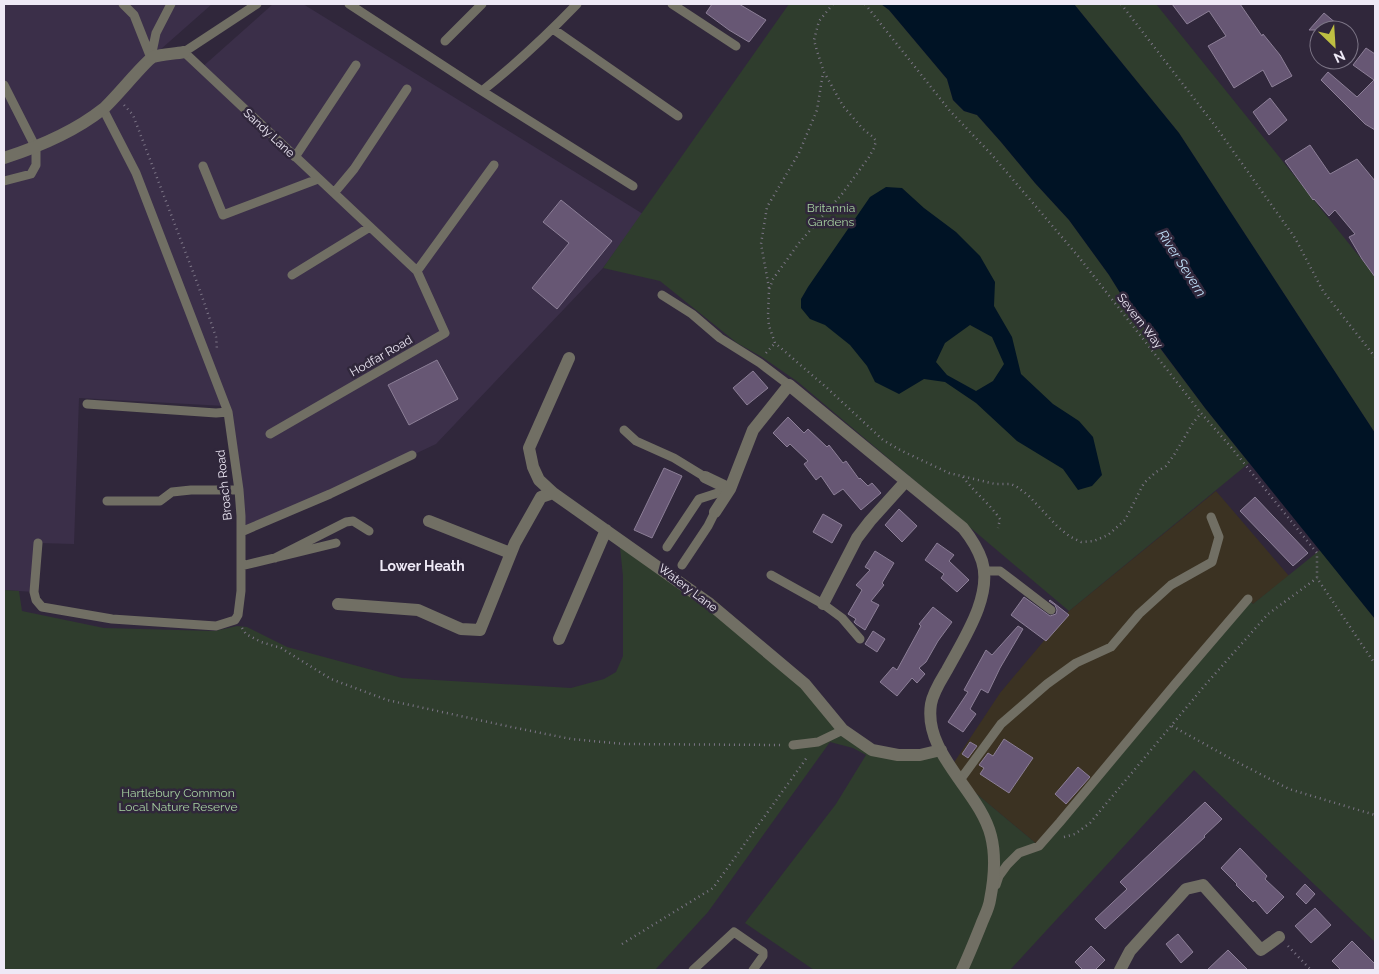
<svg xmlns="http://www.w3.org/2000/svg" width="1379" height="974" font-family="Raleway,sans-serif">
  <rect width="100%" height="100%" fill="#30273b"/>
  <path fill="#3b3222" d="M 1216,491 L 1289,576 L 1253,604 L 1248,599 L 1039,846 L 960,780 L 951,767 L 1000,693 L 1069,611 Z"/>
  <path fill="#3b2f49" d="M 4,4 L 212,4 L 152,57 L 184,52 L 200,69 L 273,4 L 303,4 L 643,214 L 603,268 L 436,444 L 330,494 L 241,532 L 225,406 L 79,398 L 74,544 L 38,543 L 34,592 L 4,590 Z"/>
  <path fill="#2f3d2d" d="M 789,4 L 881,4 L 889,10 L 947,79 L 953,100 L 964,111 L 977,115 L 1001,142 L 1035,183 L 1069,220 L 1109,275 L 1127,304 L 1146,320 L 1143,326 L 1205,408 L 1249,463 L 1069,611 L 798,382 L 762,357 L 737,343 L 660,281 L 603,268 Z
    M 1074,4 L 1156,4 L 1375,276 L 1375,433 L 1179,133 Z
    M 619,538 L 698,595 L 872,750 L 941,750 L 960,780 L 1039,846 L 1248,599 L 1253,604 L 1320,550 L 1375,619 L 1375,942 L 1194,770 L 1010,970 L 814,970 L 745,923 L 836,804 L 866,755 L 853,748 L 830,742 L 708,912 L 655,970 L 4,970 L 4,590 L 19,591 L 22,611 L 104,628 L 215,631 L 237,626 L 247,627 L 287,647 L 402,678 L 571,688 L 604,679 L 616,672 L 623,656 L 623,576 Z"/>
  <path fill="#001325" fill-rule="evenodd" d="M 881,4 L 1074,4 L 1179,133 L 1375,433 L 1375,619 L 1205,408 L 1143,325 L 1146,320 L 1127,304 L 1109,275 L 1069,220 L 1035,183 L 1001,142 L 977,115 L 964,111 L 953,100 L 947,79 L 889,10 Z
    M 886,187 L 902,188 L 924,208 L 956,232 L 980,256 L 995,282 L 994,306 L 1012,337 L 1021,374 L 1053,404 L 1079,421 L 1093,437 L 1102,475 L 1092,486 L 1078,490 L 1063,469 L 1017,441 L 976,403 L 945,382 L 924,379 L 899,394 L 875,382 L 867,366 L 850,345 L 825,325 L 810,319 L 801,308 L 801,299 L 808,287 L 870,197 ZM 970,325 L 992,337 L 1004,364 L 993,381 L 976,391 L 947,375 L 936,362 L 945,343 Z"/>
  <path fill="#675774" stroke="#8c7f97" d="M 712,4 L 739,4 L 766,20 L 749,42 L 729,30 L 706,13 Z
    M 1172,4 L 1240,4 L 1262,36 L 1263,34 L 1280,55 L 1292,76 L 1272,87 L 1263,70 L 1234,88 L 1208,46 L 1226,36 L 1209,11 L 1187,24 Z
    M 1324,13 L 1344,30 L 1309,30 Z
    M 1366,48 L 1375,54 L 1375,130 L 1365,124 L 1321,80 L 1328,72 L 1357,97 L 1374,80 L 1353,65 Z
    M 1270,98 L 1287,120 L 1269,135 L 1253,112 Z
    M 1310,145 L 1330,174 L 1357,159 L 1375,181 L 1375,277 L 1362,259 L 1349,237 L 1355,234 L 1335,210 L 1329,216 L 1314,199 L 1313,200 L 1285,161 Z
    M 561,200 L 612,241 L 557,309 L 532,288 L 569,243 L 543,222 Z
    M 437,360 L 458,399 L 409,425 L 388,385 Z
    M 753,371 L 768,388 L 747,405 L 733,388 Z
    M 788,417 L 804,433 L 808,429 L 827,447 L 829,445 L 843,463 L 846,461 L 859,479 L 860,478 L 868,486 L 872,483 L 881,493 L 861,510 L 843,489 L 834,495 L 821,476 L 816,480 L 804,464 L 808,461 L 790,444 L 787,447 L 773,433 Z
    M 664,468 L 682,476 L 652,538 L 634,530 Z
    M 1255,497 L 1308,553 L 1293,566 L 1240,511 Z
    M 899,509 L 917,526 L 902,542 L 885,525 Z
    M 823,514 L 842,525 L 832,543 L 813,532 Z
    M 937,543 L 954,555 L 949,561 L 969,580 L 957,592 L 941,578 L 944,574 L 925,560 Z
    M 875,551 L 894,563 L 882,583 L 884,585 L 871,601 L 879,605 L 865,630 L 856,624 L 854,622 L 856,619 L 848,614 L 862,590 L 856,585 L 870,570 L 865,567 Z
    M 1024,597 L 1050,616 L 1056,614 L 1057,610 L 1055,605 L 1049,601 L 1050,600 L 1069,615 L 1046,641 L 1011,615 Z
    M 933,607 L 952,622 L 938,641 L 926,662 L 919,668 L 925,674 L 917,683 L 912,678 L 897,696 L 880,682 L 893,667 L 897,670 L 921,626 L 919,624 Z
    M 1018,626 L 1023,629 L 1000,668 L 988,693 L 981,689 L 970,709 L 976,714 L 963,732 L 948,722 L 968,692 L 964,690 L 986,650 L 992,655 Z
    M 873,631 L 885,639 L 877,652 L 865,644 Z
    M 1004,739 L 1033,758 L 1009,793 L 980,774 L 984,768 L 979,765 L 988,753 L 993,756 Z
    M 970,742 L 977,746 L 968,758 L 962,754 Z
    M 1078,767 L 1090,777 L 1066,804 L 1055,794 Z
    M 1205,802 L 1222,819 L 1204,836 L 1205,837 L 1105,929 L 1095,919 L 1127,889 L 1120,882 Z
    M 1240,848 L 1267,876 L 1265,879 L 1284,897 L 1267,914 L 1255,900 L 1253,902 L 1236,885 L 1237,884 L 1221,868 Z
    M 1305,884 L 1315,894 L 1306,904 L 1296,894 Z
    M 1315,908 L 1331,925 L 1311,943 L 1295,926 Z
    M 1178,934 L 1193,952 L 1181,963 L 1166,944 Z
    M 1352,941 L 1375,964 L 1375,970 L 1341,970 L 1332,961 Z
    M 1091,946 L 1105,960 L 1095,970 L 1083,970 L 1075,962 Z
    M 1228,950 L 1248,970 L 1207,970 Z"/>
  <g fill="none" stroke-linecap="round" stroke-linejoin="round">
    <path stroke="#7c7586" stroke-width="2.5" stroke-dasharray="1 4" stroke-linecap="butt" d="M 833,4 L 819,21 L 814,40 L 817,51 L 824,72 L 843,106 L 863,129 L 873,137 L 876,141 L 874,148 L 869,157 L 842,194 L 799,243 L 773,279 L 769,290 L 768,315 L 769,326 L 775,343 L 827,388 L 883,440 L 900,450 L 949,473 L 995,484 L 1011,484 L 1017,487 L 1028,495 L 1057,526 L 1069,536 L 1081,542 L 1094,541 L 1108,535 L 1125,520 L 1144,483 L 1156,472 L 1166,466 L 1174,455 L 1193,423 L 1201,413
      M 865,4 L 950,111 L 992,155 L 1078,256 L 1201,413 L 1230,446 L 1317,553 L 1317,578 L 1375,664
      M 1121,4 L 1216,127 L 1295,238 L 1323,291 L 1375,357
      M 124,105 L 133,115 L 198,285 L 216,337 L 217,349
      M 769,288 L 761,244 L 767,207 L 799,153 L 817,110 L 823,73
      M 766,353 L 775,343
      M 963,477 C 974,492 989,503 1000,519 L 998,528
      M 242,628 L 246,634 L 261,642 L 281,648 L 331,679 L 387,700 L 511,727 L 571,739 L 624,744 L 781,745
      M 1172,726 L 1237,762 L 1289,789 L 1375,815
      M 1064,837 L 1075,834 L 1090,823 L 1206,684 L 1268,614 L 1317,578
      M 622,944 L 713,888 L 808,756
      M 1288,946 L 1311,970"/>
    <path stroke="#716f64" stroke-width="9" d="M 123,4 L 134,15 L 151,58
      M 257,4 L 184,52 L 417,271 L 494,165
      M 349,4 L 482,91 C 516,64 547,35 577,4
      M 672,4 L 736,46
      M 553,29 L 678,116
      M 445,41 L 482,4
      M 151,57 L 156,33 L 171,4
      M 4,85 L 36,148 L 36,165 L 31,174 L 4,181
      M 482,91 L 633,186
      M 295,157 L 356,65
      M 203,166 L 223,215 L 318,179
      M 334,193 L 354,169 L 407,89
      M 292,275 L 370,227
      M 662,295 L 692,314 L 720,338 L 760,363 L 789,385
      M 87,404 L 216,413 L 228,412
      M 624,430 L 636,441 L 674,458 L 705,477
      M 270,434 L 445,333 L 417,271
      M 107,501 L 160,501 L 172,492 L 191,490 L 239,490
      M 241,532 L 330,494 L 412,455
      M 38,543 L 34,592 L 36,600 L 42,607 L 112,619 L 216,626 L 235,620 L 238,615 L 241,591 L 241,516 L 239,490 L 228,412 L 136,173 L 103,109
      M 667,547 L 699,499 L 730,489
      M 275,558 L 346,522 L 353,521 L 369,531
      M 682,565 L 708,526 L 715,512
      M 241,566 L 336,543
      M 983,571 L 1000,571 L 1051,610
      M 771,575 L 823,604 L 842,618 L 860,639
      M 793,745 L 818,742 L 843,730
      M 960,780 L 1001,724 L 1047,684 L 1076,663 L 1111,647 L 1139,614 L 1171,585 L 1212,562 L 1219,537 L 1211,517
      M 996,885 L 999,876 L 1007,865 L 1019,853 L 1039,846 L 1060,822 L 1176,683 L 1248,599
      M 693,970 L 734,932 L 763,952 L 763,956 L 753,970"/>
    <path stroke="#716f64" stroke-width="12" d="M 4,158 C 38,147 74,132 103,109 C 114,100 146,60 153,57 C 163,54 174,54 184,52
      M 569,358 L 529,448 L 533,467 L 539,480 L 553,493 L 710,604 L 805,684 L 843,730 L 872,750 L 898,755 L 920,755 L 941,750
      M 705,477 L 730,489
      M 715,512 L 730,489 L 753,430 L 789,385 L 963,528 C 971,538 978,549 982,561 C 993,596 963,640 947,670 C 941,680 933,692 931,704 C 923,754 980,791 991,836 C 996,856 994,880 990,900 C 989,908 984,917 981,925 C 975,940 969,955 962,970
      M 429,521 L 510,553
      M 338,604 L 418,610 L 461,629 L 480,630 L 515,543 L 541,497 L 553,493
      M 823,604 L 857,538 L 870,521 L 906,481
      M 559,639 L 606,530
      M 1120,970 L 1130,951 L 1186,889 L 1203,885 L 1261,950 L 1279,937"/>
  </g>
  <g text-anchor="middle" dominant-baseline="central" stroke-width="5" stroke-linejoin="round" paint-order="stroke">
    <g font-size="12" fill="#eee9f6" stroke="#30273b">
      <text transform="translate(269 133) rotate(43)">Sandy Lane</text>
      <text transform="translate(1140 321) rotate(52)">Severn Way</text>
      <text transform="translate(381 356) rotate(-30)">Hodfar Road</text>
      <text transform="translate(224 485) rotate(-96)">Broach Road</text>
      <text transform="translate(688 588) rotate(37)">Watery Lane</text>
    </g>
    <g font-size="12" fill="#a7d1a1" stroke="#30273b">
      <text x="831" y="208">Britannia<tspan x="831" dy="14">Gardens</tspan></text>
      <text x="178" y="793">Hartlebury Common<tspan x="178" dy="14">Local Nature Reserve</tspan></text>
    </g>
    <g font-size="14" font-style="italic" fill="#bfdef7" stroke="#30273b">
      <text transform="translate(1182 263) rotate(57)">River Severn</text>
    </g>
    <g font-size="14" font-weight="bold" fill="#eee9f6" stroke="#30273b">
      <text x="422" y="566">Lower Heath</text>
    </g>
  </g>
  <rect width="1379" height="974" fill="none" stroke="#eee9f6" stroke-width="10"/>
  <g transform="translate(1334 45) rotate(155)"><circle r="24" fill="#30273b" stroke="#7c7586"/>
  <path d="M0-4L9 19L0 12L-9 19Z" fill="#bebf42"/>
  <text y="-8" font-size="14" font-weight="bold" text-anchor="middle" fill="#eee9f6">N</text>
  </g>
</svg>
